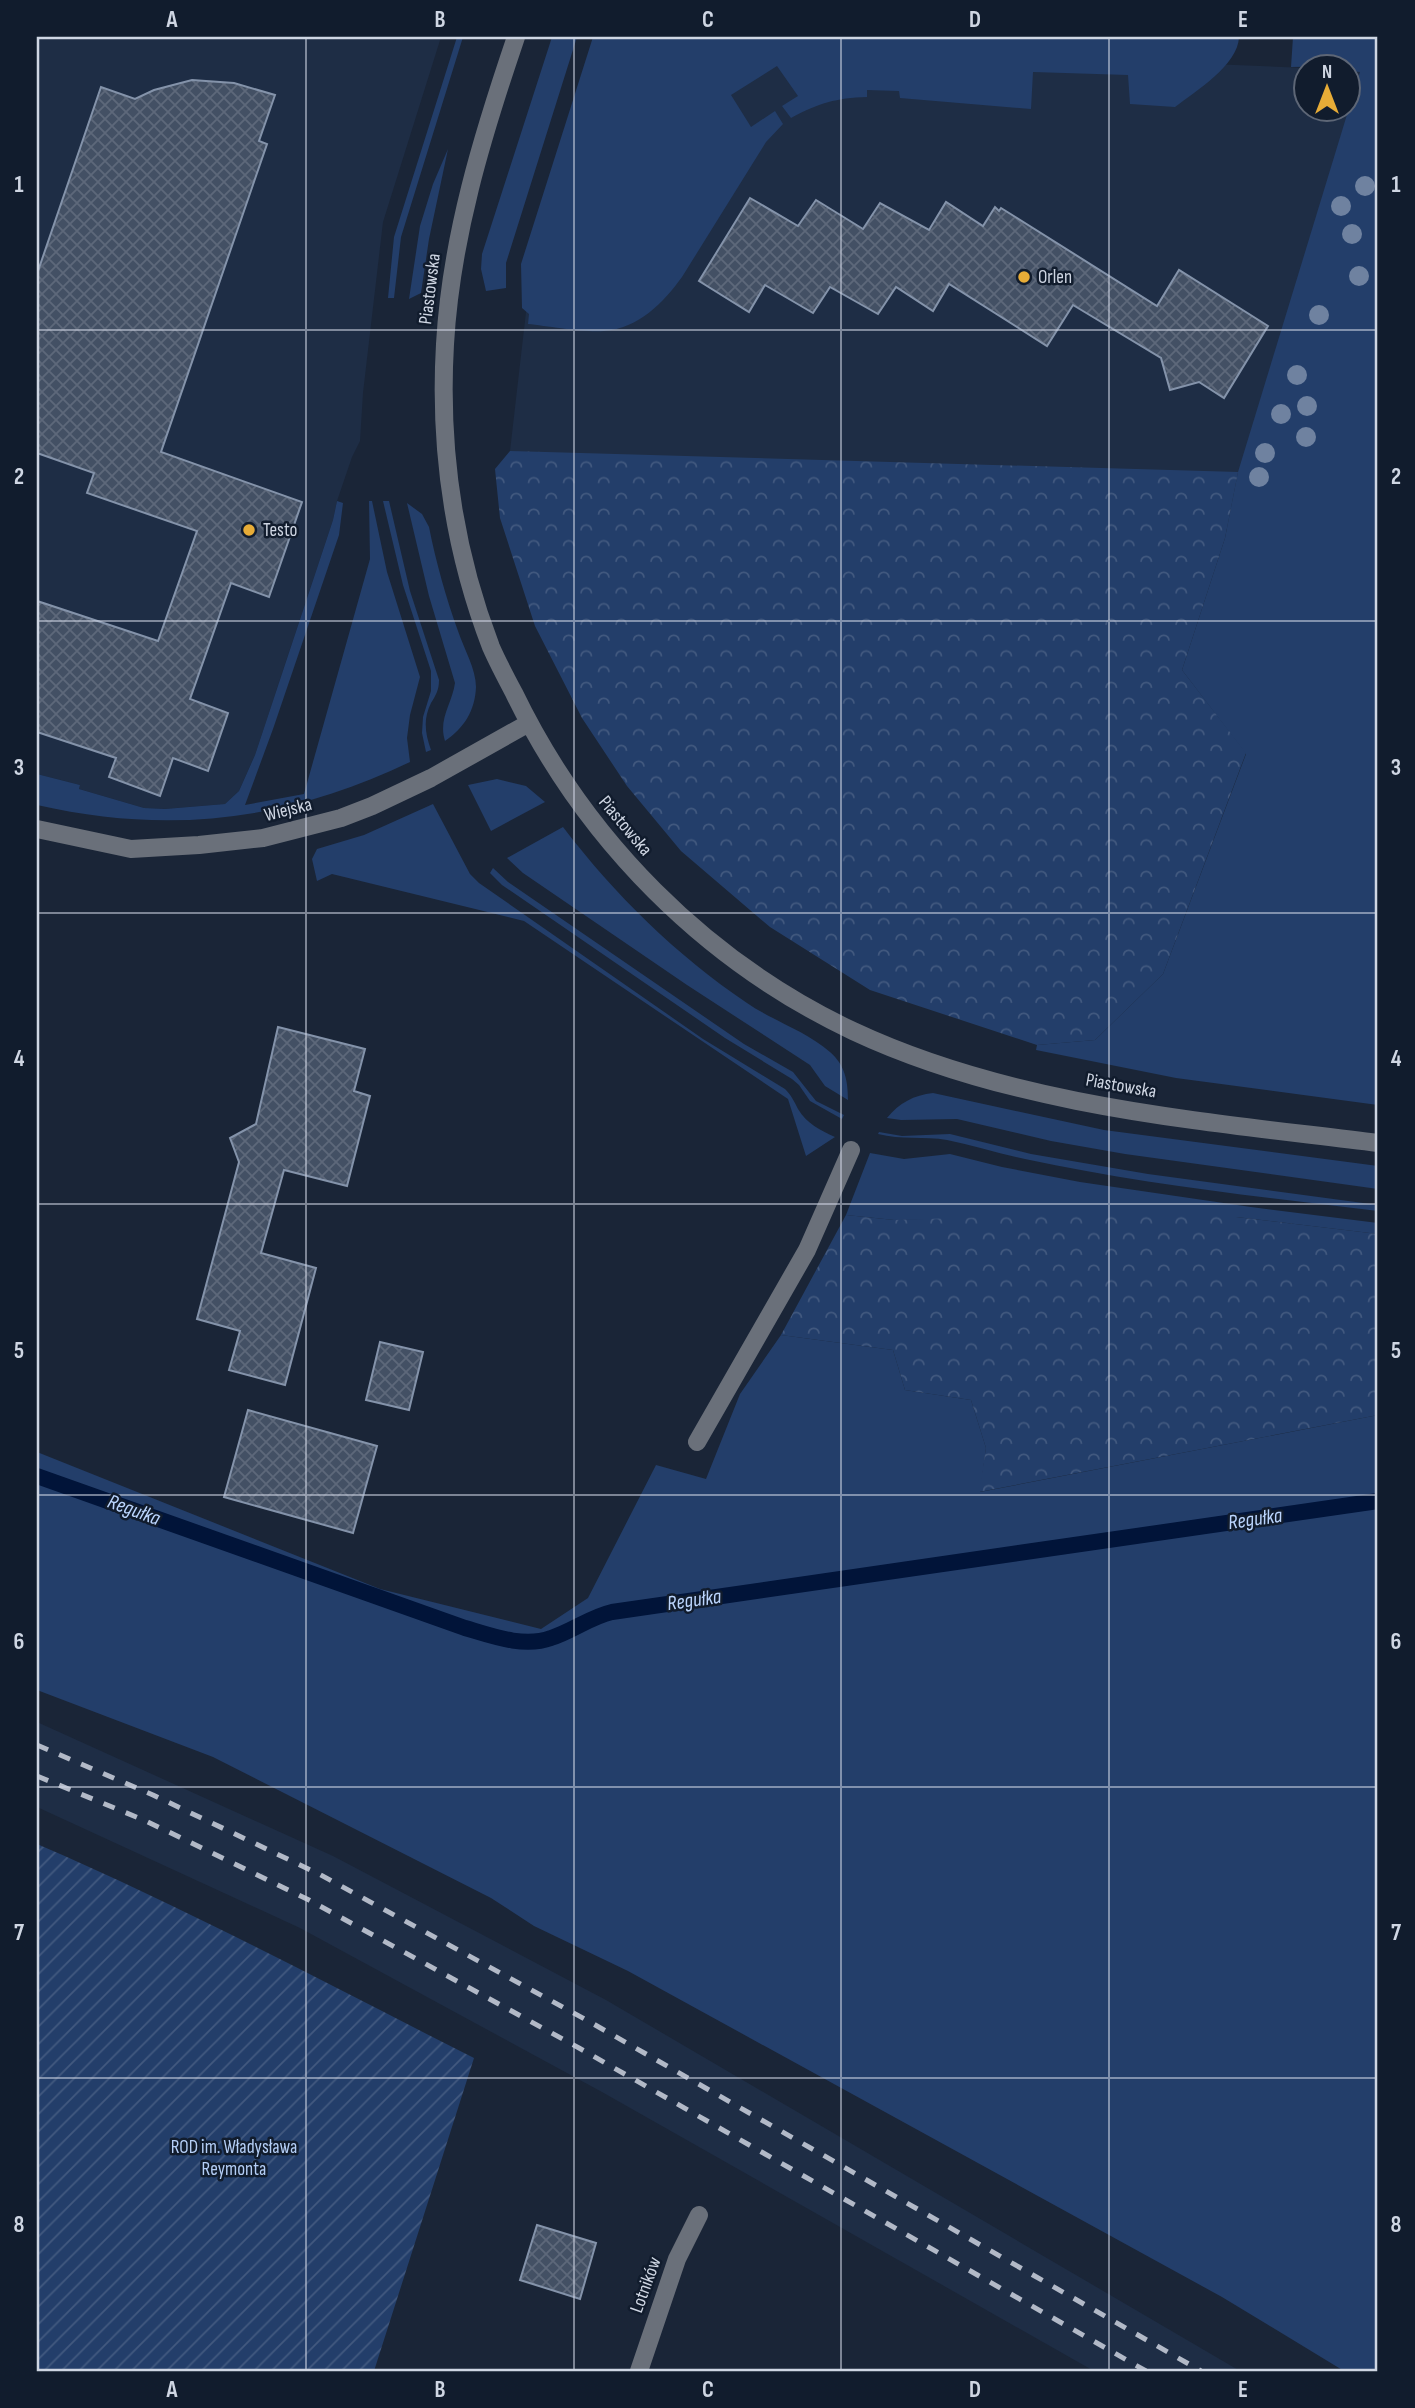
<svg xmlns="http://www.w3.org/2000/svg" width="1415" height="2408" font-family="'Sofia Sans Condensed',sans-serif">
  <defs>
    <pattern id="forest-crowns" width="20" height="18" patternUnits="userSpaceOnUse" patternTransform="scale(1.75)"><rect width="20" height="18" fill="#233e6a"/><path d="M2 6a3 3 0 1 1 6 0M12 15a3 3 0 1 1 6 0" fill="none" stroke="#42597f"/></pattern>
    <pattern id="garden-furrows" width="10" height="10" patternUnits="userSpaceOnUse" patternTransform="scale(1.75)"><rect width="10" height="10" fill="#233e6a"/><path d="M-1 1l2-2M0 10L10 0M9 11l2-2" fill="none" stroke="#42597f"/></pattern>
    <pattern id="building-cross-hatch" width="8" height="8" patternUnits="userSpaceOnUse" patternTransform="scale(1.75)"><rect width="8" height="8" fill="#435064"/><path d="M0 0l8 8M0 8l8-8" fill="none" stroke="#5d687a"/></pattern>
  </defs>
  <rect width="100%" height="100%" fill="#1a2537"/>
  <path fill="#1e2d45" d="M 37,37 L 441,37 L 383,222 L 363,393 L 360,441 L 352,457 L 337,501 L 333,520 L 255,755 L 239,791 L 225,804 L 165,809 L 144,808 L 79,789 L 80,785 L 37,774 Z
    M 750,45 L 1306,68 L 1306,108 L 1348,108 L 1349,71 L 1361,71 L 1378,545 L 510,451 L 532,260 Z
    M 37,1722 L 333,1856 L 606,2000 L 1240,2371 L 1094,2371 L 602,2092 L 300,1928 L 37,1807 Z"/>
  <path fill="#233e6a" d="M 457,37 L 463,37 L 401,237 L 394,298 L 388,298 L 394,237 Z
    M 552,37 L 577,37 L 506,263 L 506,288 L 486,291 L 481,269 L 482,254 Z
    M 593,37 L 1239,37 C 1238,65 1196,91 1175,107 L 1130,104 L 1128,75 L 1033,72 L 1031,109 L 900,98 L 899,91 L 867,90 L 867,97 C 836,98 819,103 791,118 L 782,106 L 798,96 L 777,66 L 731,95 L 751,127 L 775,111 L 783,124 L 766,142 L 682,277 C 663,303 639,328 604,331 C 586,333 548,326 528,324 L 529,314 L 522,308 L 521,264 Z
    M 1293,37 L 1378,37 L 1378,1105 L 1176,1078 L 1036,1050 L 1037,1045 L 1095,1040 L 1163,974 L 1246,754 L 1182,670 L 1225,538 L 1238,472 L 1360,72 L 1349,71 L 1348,66 L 1291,67 Z
    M 448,149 L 429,239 L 421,293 L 409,299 L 420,226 L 433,184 Z
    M 337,501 L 343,503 L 339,535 L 273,729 L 245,805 L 304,794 L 370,559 L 369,501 L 372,501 L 387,572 L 420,677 L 410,715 L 407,738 L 410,762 C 287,821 169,835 37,805 L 37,774 L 80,785 L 79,789 L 144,808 L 165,809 L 225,804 L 239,791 L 255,755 L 333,520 Z
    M 383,501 L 389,501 L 410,591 L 439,680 C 439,690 436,695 431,703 C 423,719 425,733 431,750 L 426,752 L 422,733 L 423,717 L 431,691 L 431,671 L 403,585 Z
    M 407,503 L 422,514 L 429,527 C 436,562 446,598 458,631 C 464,649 476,669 476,687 C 475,711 464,728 445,741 C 438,719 452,704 455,683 L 429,596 Z
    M 497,779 L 526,786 L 545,802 L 491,831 L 468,785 Z
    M 433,804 L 470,874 L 479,883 L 703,1039 L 785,1089 C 791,1095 794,1101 798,1109 C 807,1124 820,1130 835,1137 L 806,1156 L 788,1099 L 524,921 L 332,874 L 317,881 L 312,859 L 317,849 L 364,835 Z
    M 563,827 C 615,895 676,955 747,1003 C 773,1021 806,1031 830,1052 C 845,1065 848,1081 848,1100 L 825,1086 L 810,1065 L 687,985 L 523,873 L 507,858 Z
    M 493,868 L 508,882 L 744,1044 L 793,1072 L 816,1101 L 844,1115 L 842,1119 L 810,1101 L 799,1085 L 792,1079 L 725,1038 L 502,885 L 490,873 Z
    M 933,1093 L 1104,1130 L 1378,1166 L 1378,1189 L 1125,1154 L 1051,1141 L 957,1119 L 901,1120 L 887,1118 C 899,1103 914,1095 933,1093 Z
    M 879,1132 L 902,1136 L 950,1134 L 1031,1154 L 1148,1174 L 1378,1205 L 1378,1211 C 1260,1197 1141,1184 1025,1159 C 999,1154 973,1145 947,1140 C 924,1136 901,1140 878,1134 Z
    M 870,1153 L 904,1159 L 950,1154 L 1002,1167 L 1080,1182 L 1251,1207 L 1378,1223 L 1378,1234 L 1236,1217 L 894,1220 L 846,1215 Z
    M 781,1335 L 893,1350 L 905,1390 L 971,1400 L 986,1448 L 980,1492 L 1378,1415 L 1378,2371 L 1344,2371 L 1222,2297 L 628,1971 L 534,1926 L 491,1898 L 213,1757 L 37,1690 L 37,1452 L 380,1589 L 541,1629 L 588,1598 L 656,1465 L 706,1479 L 740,1394 Z"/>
  <path fill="url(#forest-crowns)" d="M 510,451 L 1238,472 L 1225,538 L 1182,670 L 1246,753 L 1163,974 L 1095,1040 L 1037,1045 L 870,990 L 770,927 L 681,851 L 627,786 L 582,718 L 535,626 L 500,518 L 495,469 Z
    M 1166,1211 L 1236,1217 L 1378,1234 L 1378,1415 L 979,1492 L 986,1448 L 971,1400 L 905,1390 L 893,1350 L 781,1335 L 846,1215 L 894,1220 Z"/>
  <path fill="url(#garden-furrows)" d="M 37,1844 C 186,1908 329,1985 474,2058 L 374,2371 L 37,2371 Z"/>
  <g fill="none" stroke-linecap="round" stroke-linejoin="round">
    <path stroke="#011439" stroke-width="16" d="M 37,1476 L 465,1628 C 492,1636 524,1648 551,1638 C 573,1631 590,1617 612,1612 L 1378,1501"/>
  </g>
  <path fill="url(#building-cross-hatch)" stroke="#8493aa" stroke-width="2" d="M 192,80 L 234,83 L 275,95 L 259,141 L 267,144 L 161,452 L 302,502 L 269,597 L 231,583 L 190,699 L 228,713 L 208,771 L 173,758 L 160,796 L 109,777 L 116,758 L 37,732 L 37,601 L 158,641 L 197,531 L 87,493 L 94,473 L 37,453 L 37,274 L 101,87 L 135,99 L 154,90 Z
    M 750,198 L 798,226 L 816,200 L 863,229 L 880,203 L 929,230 L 946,202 L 983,226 L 995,207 L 999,211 L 1001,208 L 1157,306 L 1179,270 L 1268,326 L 1224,398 L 1199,382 L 1170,390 L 1161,358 L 1073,305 L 1047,346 L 949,284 L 933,311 L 896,287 L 878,314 L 830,287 L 813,313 L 765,285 L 749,312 L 699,281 Z
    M 278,1027 L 365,1049 L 354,1091 L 370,1096 L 347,1186 L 284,1170 L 261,1253 L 316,1268 L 285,1385 L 229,1370 L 240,1331 L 197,1319 L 239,1162 L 230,1138 L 256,1124 Z
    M 380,1342 L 423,1352 L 409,1410 L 366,1400 Z
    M 248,1410 L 377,1446 L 353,1533 L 224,1497 Z
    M 537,2225 L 596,2243 L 580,2299 L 520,2280 Z"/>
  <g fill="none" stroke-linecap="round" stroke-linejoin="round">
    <path stroke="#6a707a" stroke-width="18" d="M 516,37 C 482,137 451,238 445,344 C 439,447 454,551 491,647 C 498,663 506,678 514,693 C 585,840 705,961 853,1031 C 1015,1107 1203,1121 1378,1143
      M 37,829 L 131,849 L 199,845 L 263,838 L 341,818 L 372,806 L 431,778 L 529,723
      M 697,1442 L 807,1250 L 851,1150
      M 639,2371 L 677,2259 L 699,2215"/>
    <path stroke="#b2b9c7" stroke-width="5" stroke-dasharray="12 12" stroke-linecap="butt" d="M 37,1745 L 153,1795 L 319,1874 L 590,2022 L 1201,2371
      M 37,1776 L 146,1821 L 309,1900 L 579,2048 L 1146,2371"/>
  </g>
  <g fill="#6f82a0">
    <circle cx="1365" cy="186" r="10"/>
    <circle cx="1341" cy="206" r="10"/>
    <circle cx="1352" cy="234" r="10"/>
    <circle cx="1359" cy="276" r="10"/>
    <circle cx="1319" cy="315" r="10"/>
    <circle cx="1297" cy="375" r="10"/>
    <circle cx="1307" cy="406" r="10"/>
    <circle cx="1281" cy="414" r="10"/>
    <circle cx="1306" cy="437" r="10"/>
    <circle cx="1265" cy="453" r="10"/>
    <circle cx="1259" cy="477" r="10"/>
  </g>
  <path fill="none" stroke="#cfd6e3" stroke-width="2" stroke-opacity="0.55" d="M 306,37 L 306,2371M 574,37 L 574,2371M 841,37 L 841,2371M 1109,37 L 1109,2371M 37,330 L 1378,330M 37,621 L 1378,621M 37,913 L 1378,913M 37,1204 L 1378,1204M 37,1495 L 1378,1495M 37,1787 L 1378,1787M 37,2078 L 1378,2078"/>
  <g fill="#e7ac37" stroke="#111c2d" stroke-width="2.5">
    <circle cx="1024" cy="277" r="7"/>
    <circle cx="249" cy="530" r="7"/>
  </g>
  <g text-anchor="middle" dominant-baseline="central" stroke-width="5" stroke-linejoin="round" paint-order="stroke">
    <g font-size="19" fill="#cfd6e3" stroke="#111c2d" text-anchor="start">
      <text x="1038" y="277">Orlen</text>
      <text x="263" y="530">Testo</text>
    </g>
    <g font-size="19" fill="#cfd6e3" stroke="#111c2d">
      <text transform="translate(430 289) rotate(-83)">Piastowska</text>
      <text transform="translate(288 810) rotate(-14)">Wiejska</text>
      <text transform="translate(625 826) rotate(50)">Piastowska</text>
      <text transform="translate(1121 1086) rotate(10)">Piastowska</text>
      <text transform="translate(646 2285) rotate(-70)">Lotników</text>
    </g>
    <g font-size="19" fill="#b4cef6" stroke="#111c2d">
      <text x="234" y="2147">ROD im. Władysława<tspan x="234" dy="22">Reymonta</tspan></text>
    </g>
    <g font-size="21" font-style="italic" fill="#bbd5fd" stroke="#111c2d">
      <text transform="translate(134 1510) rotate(20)">Regułka</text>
      <text transform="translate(1255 1519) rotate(-8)">Regułka</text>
      <text transform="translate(694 1600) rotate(-8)">Regułka</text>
    </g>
  </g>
  <rect width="1415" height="2408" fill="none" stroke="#111c2d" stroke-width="77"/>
  <g transform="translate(1327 88)"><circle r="33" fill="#111c2d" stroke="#5d6676" stroke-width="2"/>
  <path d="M0-5L12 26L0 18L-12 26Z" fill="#e7ac37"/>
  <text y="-10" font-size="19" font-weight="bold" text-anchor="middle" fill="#cfd6e3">N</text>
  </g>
  <rect x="38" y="38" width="1338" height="2332" fill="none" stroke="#cfd6e3" stroke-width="2.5"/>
  <g font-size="23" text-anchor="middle" font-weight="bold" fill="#cfd6e3">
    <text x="172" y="27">A</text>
    <text x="440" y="27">B</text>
    <text x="708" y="27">C</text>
    <text x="975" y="27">D</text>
    <text x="1243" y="27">E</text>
    <text x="19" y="192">1</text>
    <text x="1396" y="192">1</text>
    <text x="19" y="484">2</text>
    <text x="1396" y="484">2</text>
    <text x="19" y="775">3</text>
    <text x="1396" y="775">3</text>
    <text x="19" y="1066">4</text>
    <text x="1396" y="1066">4</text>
    <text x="19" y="1358">5</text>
    <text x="1396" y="1358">5</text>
    <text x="19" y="1649">6</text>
    <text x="1396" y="1649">6</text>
    <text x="19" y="1940">7</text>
    <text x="1396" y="1940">7</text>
    <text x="19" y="2232">8</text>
    <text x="1396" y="2232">8</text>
    <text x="172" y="2397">A</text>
    <text x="440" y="2397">B</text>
    <text x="708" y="2397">C</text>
    <text x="975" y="2397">D</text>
    <text x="1243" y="2397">E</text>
  </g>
</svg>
